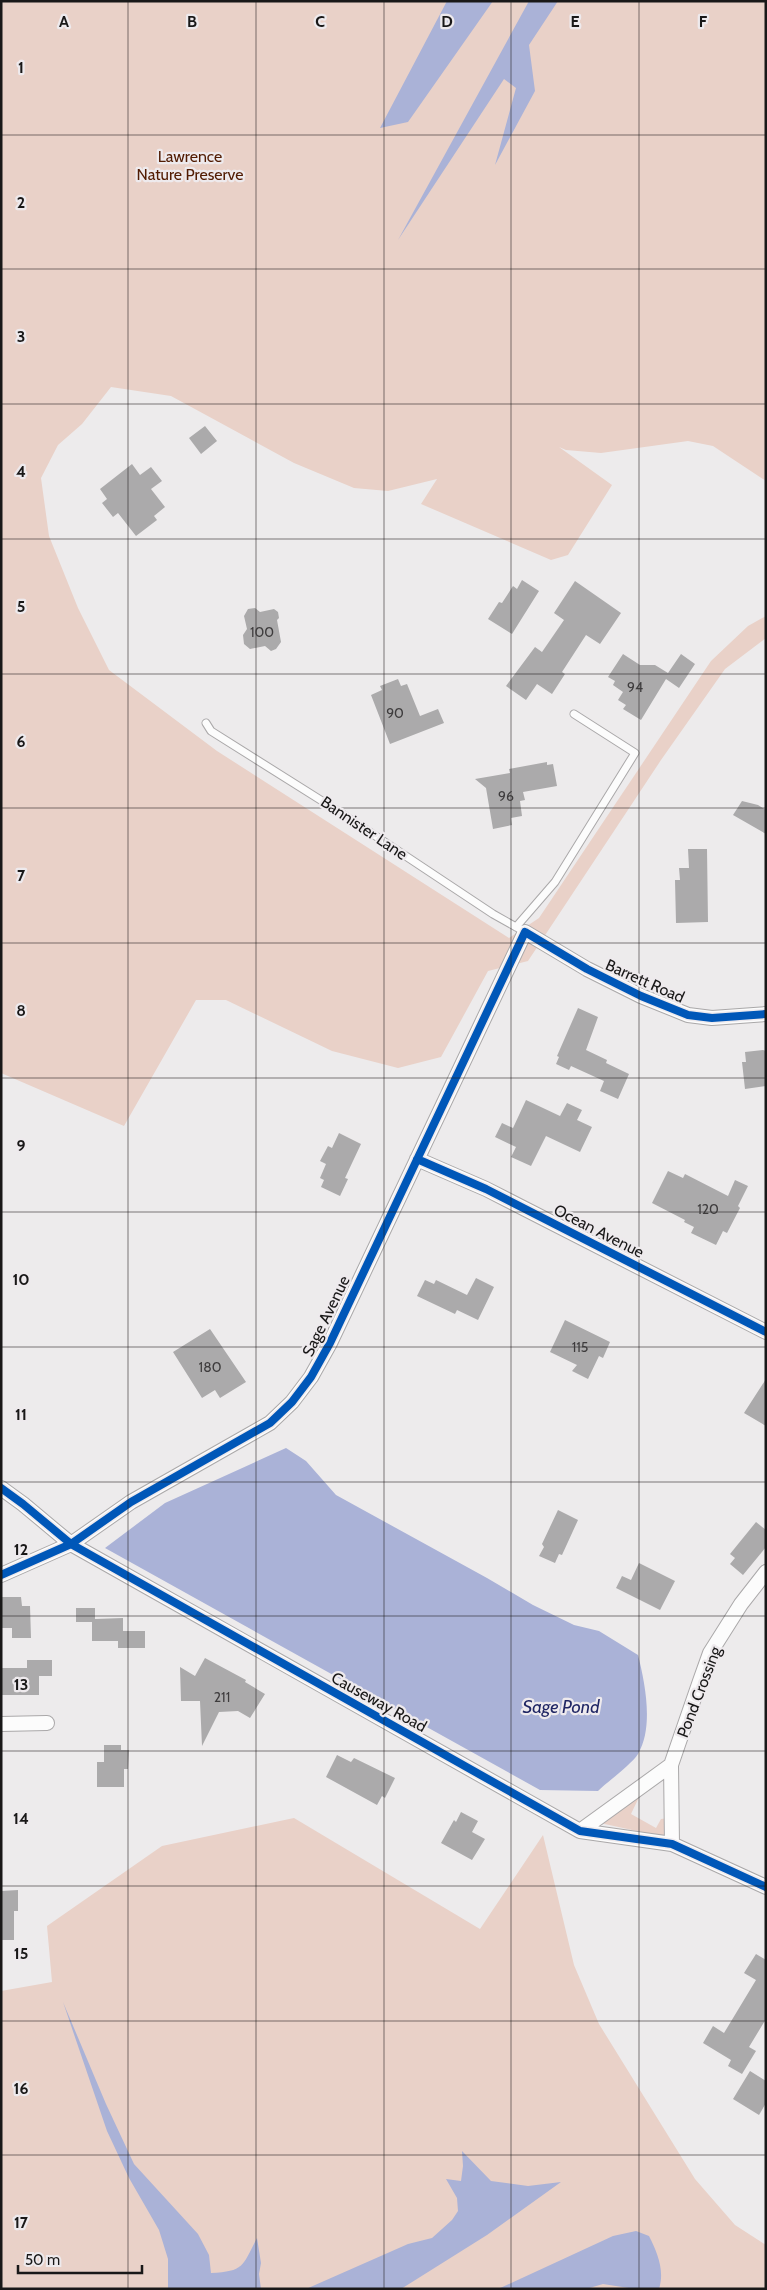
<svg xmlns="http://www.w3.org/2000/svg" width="767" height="2290" font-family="Cabin,sans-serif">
  <rect width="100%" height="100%" fill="#edebec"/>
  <path fill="#e9d1c8" d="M 1,1 L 766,1 L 766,481 L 713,446 L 688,441 L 601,453 L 566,450 L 559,447 L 612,485 L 568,555 L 551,560 L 421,504 L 437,479 L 388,491 L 354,488 L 294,463 L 171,396 L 111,387 L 82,424 L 58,445 L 41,478 L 49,536 L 78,608 L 109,670 L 217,751 L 509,938 L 539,918 L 711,661 L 748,626 L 766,616 L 766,638 L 725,669 L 661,760 L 528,961 L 488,971 L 441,1057 L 398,1068 L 332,1051 L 226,1000 L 196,1000 L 124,1126 L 1,1073 Z
    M 640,1795 L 631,1814 L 656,1828 L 661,1819 L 669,1818 L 669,1838 L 600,1823 Z
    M 294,1818 L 480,1929 L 543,1835 L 574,1965 L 599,2024 L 695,2179 L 735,2225 L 766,2245 L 766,2289 L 1,2289 L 1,1991 L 52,1982 L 47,1926 L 162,1846 Z"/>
  <path fill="#aab2d7" d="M 447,1 L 493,1 L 408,122 L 380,128 Z
    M 529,1 L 558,1 L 529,45 L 535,91 L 495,165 L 516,88 L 504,79 L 398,240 Z
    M 286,1448 L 306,1461 L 336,1495 L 487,1578 L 533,1605 L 574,1625 L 599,1631 L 638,1655 C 645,1683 654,1727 638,1754 C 632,1764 607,1782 598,1791 L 540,1790 L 105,1548 L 165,1503 Z
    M 63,2002 L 106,2104 L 134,2164 L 198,2234 L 209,2255 L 211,2273 C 245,2271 242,2266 257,2238 L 261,2263 L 259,2274 L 261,2289 L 168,2289 L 168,2259 L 159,2230 L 129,2178 L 107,2131 Z
    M 462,2151 L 491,2181 L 528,2186 L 561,2182 L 487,2235 L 401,2289 L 306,2289 L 408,2244 L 432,2238 L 452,2220 L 458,2211 L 457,2198 L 446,2179 L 461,2181 L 463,2166 Z
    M 636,2231 L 649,2236 C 657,2252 665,2270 659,2289 L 635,2289 L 603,2284 L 586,2289 L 498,2289 L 613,2236 Z"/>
  <path fill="#abaaab" d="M 205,426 L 217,441 L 201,454 L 189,438 Z
    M 132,464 L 140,475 L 151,467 L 162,481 L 151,489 L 165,507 L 154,516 L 157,520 L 136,536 L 118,513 L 113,517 L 102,503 L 107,499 L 100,489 Z
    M 522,580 L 539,591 L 512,634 L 488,619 L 499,602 L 502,603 L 513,586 L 517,589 Z
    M 575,581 L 621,613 L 600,644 L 586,635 L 562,672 L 565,674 L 552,694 L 537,684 L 526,700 L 506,686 L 535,647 L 542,652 L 564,620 L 554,613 Z
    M 255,608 L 260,612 L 274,609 L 278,612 L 279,618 L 277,620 L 281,642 L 276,649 L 271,651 L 265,646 L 250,649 L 244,644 L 243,635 L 247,629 L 244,616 L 248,609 Z
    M 623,654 L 640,665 L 655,665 L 668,673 L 681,654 L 695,664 L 679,688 L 666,679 L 641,720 L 623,709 L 626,705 L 618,700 L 623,692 L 613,685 L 615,681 L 608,677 Z
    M 398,679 L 401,686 L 407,684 L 420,716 L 438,709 L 444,723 L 390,744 L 371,695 L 382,690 L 380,686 Z
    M 547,762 L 547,765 L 553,764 L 557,786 L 523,792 L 525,800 L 520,801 L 522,816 L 511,818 L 512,825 L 493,829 L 486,788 L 475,779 L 510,773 L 509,769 Z
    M 742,801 L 758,805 L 766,810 L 766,834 L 733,815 Z
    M 688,849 L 707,849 L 708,922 L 676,923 L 675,880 L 680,880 L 679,868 L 689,868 Z
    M 578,1008 L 598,1017 L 586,1050 L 607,1060 L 606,1063 L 629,1074 L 618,1099 L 600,1091 L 604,1081 L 571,1066 L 569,1070 L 556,1064 L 559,1057 L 557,1056 Z
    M 763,1050 L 766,1051 L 766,1086 L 745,1089 L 742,1062 L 746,1062 L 745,1052 Z
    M 526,1100 L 560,1116 L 567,1103 L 582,1110 L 577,1120 L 592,1127 L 580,1152 L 546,1136 L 531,1166 L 511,1157 L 516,1147 L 495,1137 L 502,1123 L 513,1128 Z
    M 339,1133 L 361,1144 L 345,1178 L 348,1179 L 340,1196 L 321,1187 L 324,1180 L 320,1178 L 326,1164 L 320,1161 L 328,1146 L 332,1148 Z
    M 668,1171 L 683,1178 L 685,1174 L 728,1196 L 735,1180 L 748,1186 L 738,1206 L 740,1208 L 727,1233 L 723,1231 L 716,1245 L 691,1233 L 694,1227 L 684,1222 L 685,1220 L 652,1203 Z
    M 476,1278 L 494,1287 L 478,1320 L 457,1310 L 455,1314 L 417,1296 L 425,1280 L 434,1284 L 436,1280 L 467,1295 Z
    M 565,1320 L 610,1342 L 603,1358 L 599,1356 L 588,1379 L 572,1371 L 577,1365 L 550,1352 Z
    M 210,1329 L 246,1382 L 220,1398 L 215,1390 L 202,1398 L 173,1352 Z
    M 766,1379 L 766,1426 L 744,1413 Z
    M 558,1510 L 578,1520 L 562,1555 L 559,1554 L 555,1563 L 539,1556 L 544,1547 L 542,1544 Z
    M 756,1522 L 766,1530 L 766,1547 L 743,1575 L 730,1564 L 735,1558 L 730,1554 Z
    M 639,1563 L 675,1581 L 660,1610 L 616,1588 L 622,1576 L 631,1580 Z
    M 1,1597 L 21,1597 L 22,1606 L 30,1606 L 31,1638 L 12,1638 L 12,1628 L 1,1628 Z
    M 76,1608 L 95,1608 L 95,1619 L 123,1618 L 123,1631 L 145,1631 L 145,1648 L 118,1648 L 118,1641 L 92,1641 L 92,1622 L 76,1622 Z
    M 205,1658 L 246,1680 L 245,1682 L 265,1694 L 250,1718 L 238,1711 L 219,1712 L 202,1746 L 200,1701 L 181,1701 L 180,1667 L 195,1676 Z
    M 27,1660 L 52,1660 L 52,1676 L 39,1676 L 39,1695 L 1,1695 L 1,1668 L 27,1668 Z
    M 104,1745 L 121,1745 L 121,1750 L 129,1750 L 128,1769 L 124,1769 L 124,1787 L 97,1787 L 97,1762 L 104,1762 Z
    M 337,1755 L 351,1762 L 354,1758 L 395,1778 L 385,1798 L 382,1796 L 377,1805 L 326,1777 Z
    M 461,1812 L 478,1821 L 472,1832 L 485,1839 L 472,1860 L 441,1843 L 454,1820 L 456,1822 Z
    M 18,1890 L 18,1911 L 14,1911 L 14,1940 L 1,1940 L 1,1891 Z
    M 756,1954 L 766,1960 L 766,2019 L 749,2047 L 756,2051 L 742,2074 L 728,2066 L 731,2060 L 703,2043 L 713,2026 L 724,2033 L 756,1980 L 744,1973 Z
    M 750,2071 L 766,2081 L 766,2103 L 759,2115 L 733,2099 Z"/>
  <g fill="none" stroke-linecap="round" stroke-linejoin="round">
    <defs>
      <path id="lane" d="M 206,723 L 211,731 L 338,811 L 493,914 L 525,932
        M 516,927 L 555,882 L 635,753 L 574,714"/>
      <path id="street" d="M 417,1159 L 486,1189 L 766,1332
        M 1,1488 L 23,1504 L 71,1544 L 580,1831 L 672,1844 L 766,1887
        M 1,1575 L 71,1544 L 131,1502 L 270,1423 L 292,1402 L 311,1377 L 330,1343 L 525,932 L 587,969 L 641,996 L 688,1015 L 712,1018 L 766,1014
        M 1,1724 L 47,1723
        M 580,1831 L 671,1765
        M 672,1844 L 671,1765 L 700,1681 L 710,1653 L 741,1604 L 766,1572"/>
    </defs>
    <use href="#lane" stroke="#aaa8a9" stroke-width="9"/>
    <use href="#street" stroke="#aaa8a9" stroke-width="16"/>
    <use href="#lane" stroke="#fcfcfc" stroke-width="7"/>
    <use href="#street" stroke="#fcfcfc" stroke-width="14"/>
    <defs>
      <path id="cycleway" d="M 417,1159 L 486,1189 L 766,1332
        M 1,1488 L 23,1504 L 71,1544 L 580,1831 L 672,1844 L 766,1887
        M 1,1575 L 71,1544 L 131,1502 L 270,1423 L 292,1402 L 311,1377 L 330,1343 L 525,932 L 587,969 L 641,996 L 688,1015 L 712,1018 L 766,1014"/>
    </defs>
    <use href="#cycleway" stroke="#eeeaed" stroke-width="11"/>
    <use href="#cycleway" stroke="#0057b8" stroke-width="8"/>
  </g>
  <path fill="none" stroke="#191818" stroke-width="1" stroke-opacity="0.55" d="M 128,1 L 128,2289M 256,1 L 256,2289M 384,1 L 384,2289M 511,1 L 511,2289M 639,1 L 639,2289M 1,135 L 766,135M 1,269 L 766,269M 1,404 L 766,404M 1,539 L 766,539M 1,674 L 766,674M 1,808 L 766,808M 1,943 L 766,943M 1,1078 L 766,1078M 1,1212 L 766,1212M 1,1347 L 766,1347M 1,1482 L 766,1482M 1,1616 L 766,1616M 1,1751 L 766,1751M 1,1886 L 766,1886M 1,2021 L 766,2021M 1,2155 L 766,2155"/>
  <g text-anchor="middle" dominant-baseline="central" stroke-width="4.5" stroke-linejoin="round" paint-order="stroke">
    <g font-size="14" fill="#3e3c3d">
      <text x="262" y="632">100</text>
      <text x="635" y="687">94</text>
      <text x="395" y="713">90</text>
      <text x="506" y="796">96</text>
      <text x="708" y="1209">120</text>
      <text x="580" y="1347">115</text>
      <text x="210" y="1367">180</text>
      <text x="222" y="1697">211</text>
    </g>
    <g font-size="16" fill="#521c03" stroke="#eeeaed">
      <text x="190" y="156">Lawrence<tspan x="190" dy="18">Nature Preserve</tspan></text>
    </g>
    <g font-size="16" fill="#191818" stroke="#eeeaed">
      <text transform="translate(364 828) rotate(34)">Bannister Lane</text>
      <text transform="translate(645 981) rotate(24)">Barrett Road</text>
      <text transform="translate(599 1231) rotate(27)">Ocean Avenue</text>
      <text transform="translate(326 1316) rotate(-64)">Sage Avenue</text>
      <text transform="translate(699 1692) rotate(-69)">Pond Crossing</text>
      <text transform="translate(379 1702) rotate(29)">Causeway Road</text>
    </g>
    <g font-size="18" font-style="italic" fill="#202664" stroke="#eeeaed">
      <text x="561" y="1707">Sage Pond</text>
    </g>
  </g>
  <g font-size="16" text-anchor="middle" font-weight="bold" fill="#191818" stroke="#eeeaed" stroke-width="4.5" stroke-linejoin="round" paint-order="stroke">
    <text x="64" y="27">A</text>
    <text x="192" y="27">B</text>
    <text x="320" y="27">C</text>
    <text x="447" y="27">D</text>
    <text x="575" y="27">E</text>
    <text x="703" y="27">F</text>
    <text x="21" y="73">1</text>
    <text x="21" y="208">2</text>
    <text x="21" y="342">3</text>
    <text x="21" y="477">4</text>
    <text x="21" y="612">5</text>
    <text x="21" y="747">6</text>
    <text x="21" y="881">7</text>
    <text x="21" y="1016">8</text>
    <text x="21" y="1151">9</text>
    <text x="21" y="1285">10</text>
    <text x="21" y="1420">11</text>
    <text x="21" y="1555">12</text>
    <text x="21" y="1690">13</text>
    <text x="21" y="1824">14</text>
    <text x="21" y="1959">15</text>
    <text x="21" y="2094">16</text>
    <text x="21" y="2228">17</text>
  </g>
  <rect width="767" height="2290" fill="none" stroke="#191818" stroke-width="5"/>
  <path d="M18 2265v8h124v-8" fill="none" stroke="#191818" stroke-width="2.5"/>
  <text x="25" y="2265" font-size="15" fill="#191818" stroke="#eeeaed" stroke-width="4" paint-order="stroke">50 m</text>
</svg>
